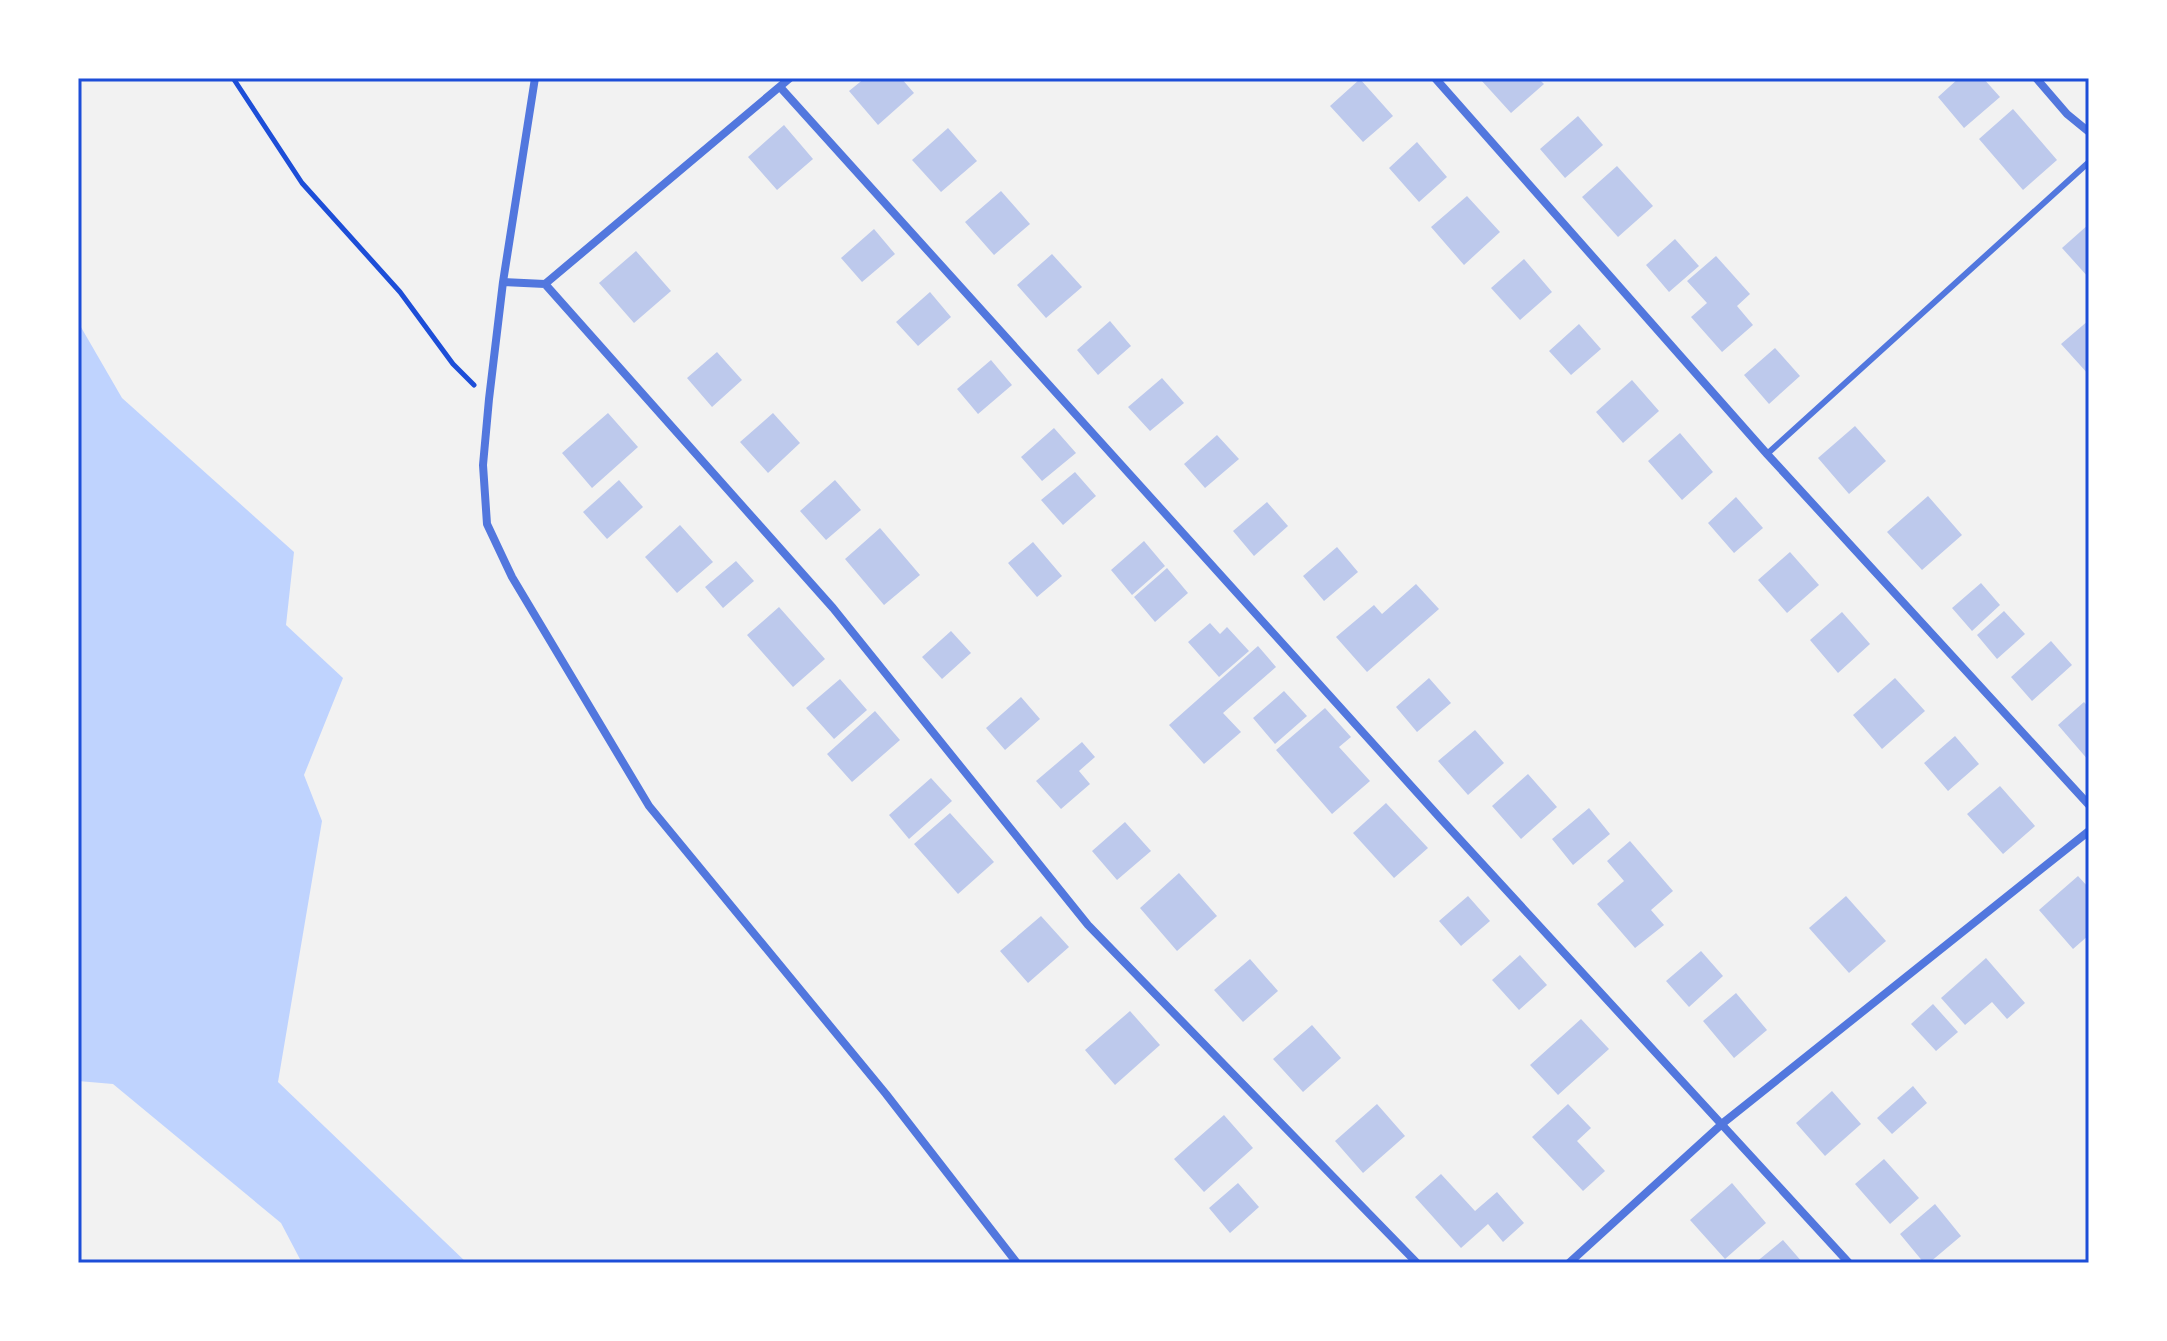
<svg xmlns="http://www.w3.org/2000/svg" width="2167" height="1341" font-family="Lato,sans-serif">
  <rect width="100%" height="100%" fill="#f2f2f2"/>
  <path fill="#bfd3fe" d="M 78,322 L 122,398 L 294,552 L 286,625 L 343,678 L 304,775 L 322,821 L 278,1082 L 467,1263 L 302,1263 L 281,1223 L 113,1084 L 78,1081 Z"/>
  <path fill="#bdc9ec" d="M 865,78 L 901,78 L 914,93 L 878,125 L 849,91 Z
    M 1484,78 L 1538,78 L 1544,84 L 1511,113 L 1481,80 Z
    M 1959,78 L 1983,78 L 2000,97 L 1964,128 L 1938,97 Z
    M 1360,79 L 1393,116 L 1363,142 L 1330,106 Z
    M 2013,109 L 2057,160 L 2023,190 L 1979,139 Z
    M 1578,116 L 1603,145 L 1565,178 L 1540,149 Z
    M 784,125 L 813,159 L 777,190 L 748,157 Z
    M 948,128 L 977,161 L 941,192 L 912,160 Z
    M 1417,142 L 1447,177 L 1419,202 L 1389,168 Z
    M 1617,166 L 1653,206 L 1618,237 L 1582,197 Z
    M 1001,191 L 1030,224 L 994,255 L 965,222 Z
    M 1467,196 L 1500,232 L 1464,265 L 1431,227 Z
    M 2089,224 L 2089,278 L 2062,248 Z
    M 874,229 L 895,254 L 862,282 L 841,258 Z
    M 1675,239 L 1699,266 L 1669,292 L 1646,265 Z
    M 636,251 L 671,291 L 634,323 L 599,283 Z
    M 1052,254 L 1082,287 L 1046,318 L 1017,285 Z
    M 1716,256 L 1750,294 L 1737,306 L 1753,325 L 1722,352 L 1691,317 L 1707,303 L 1687,281 Z
    M 1524,259 L 1552,292 L 1520,320 L 1491,288 Z
    M 930,292 L 951,317 L 918,346 L 896,322 Z
    M 2089,320 L 2089,375 L 2061,344 Z
    M 1110,321 L 1131,346 L 1098,375 L 1077,350 Z
    M 1579,324 L 1601,349 L 1571,375 L 1549,351 Z
    M 1775,348 L 1800,376 L 1769,404 L 1744,375 Z
    M 717,352 L 742,380 L 712,407 L 687,378 Z
    M 991,360 L 1012,385 L 978,414 L 957,389 Z
    M 1162,378 L 1184,403 L 1150,431 L 1128,407 Z
    M 1632,380 L 1659,411 L 1623,443 L 1596,412 Z
    M 608,413 L 638,447 L 592,488 L 562,453 Z
    M 773,413 L 800,443 L 768,473 L 740,442 Z
    M 1855,426 L 1886,461 L 1849,494 L 1818,458 Z
    M 1054,428 L 1076,453 L 1042,481 L 1021,457 Z
    M 1680,433 L 1713,472 L 1682,500 L 1648,461 Z
    M 1217,435 L 1239,459 L 1205,488 L 1184,464 Z
    M 1075,472 L 1096,496 L 1063,525 L 1041,500 Z
    M 619,480 L 643,507 L 607,539 L 583,512 Z
    M 835,480 L 861,510 L 826,540 L 800,511 Z
    M 1928,496 L 1962,535 L 1922,570 L 1887,532 Z
    M 1736,497 L 1763,528 L 1734,553 L 1708,523 Z
    M 1267,502 L 1288,526 L 1254,556 L 1233,531 Z
    M 680,525 L 713,562 L 677,593 L 645,557 Z
    M 880,528 L 920,575 L 884,605 L 845,559 Z
    M 1144,541 L 1165,566 L 1132,595 L 1111,570 Z
    M 1033,542 L 1062,576 L 1037,597 L 1008,563 Z
    M 1337,547 L 1358,572 L 1324,601 L 1303,576 Z
    M 1790,552 L 1819,585 L 1787,613 L 1758,580 Z
    M 736,561 L 754,581 L 723,608 L 705,587 Z
    M 1167,568 L 1188,593 L 1155,622 L 1134,597 Z
    M 1981,583 L 2000,605 L 1972,631 L 1952,608 Z
    M 1416,584 L 1439,609 L 1367,672 L 1336,637 L 1374,605 L 1382,614 Z
    M 779,607 L 825,659 L 793,687 L 747,635 Z
    M 2004,611 L 2025,634 L 1997,659 L 1977,635 Z
    M 1842,612 L 1870,644 L 1838,673 L 1810,640 Z
    M 1210,623 L 1220,634 L 1227,627 L 1249,651 L 1219,677 L 1188,642 Z
    M 951,631 L 971,653 L 942,679 L 922,657 Z
    M 2051,641 L 2072,665 L 2032,701 L 2011,677 Z
    M 1258,646 L 1276,667 L 1223,713 L 1241,732 L 1204,764 L 1169,725 Z
    M 1429,678 L 1451,703 L 1417,732 L 1396,707 Z
    M 1895,678 L 1925,711 L 1882,749 L 1853,715 Z
    M 840,679 L 867,710 L 834,739 L 806,708 Z
    M 1284,691 L 1307,716 L 1275,744 L 1253,718 Z
    M 1021,697 L 1040,719 L 1005,750 L 986,728 Z
    M 2084,702 L 2089,708 L 2089,761 L 2058,725 Z
    M 1325,708 L 1351,737 L 1339,747 L 1370,781 L 1332,814 L 1276,750 Z
    M 875,711 L 900,740 L 852,782 L 827,754 Z
    M 1475,730 L 1504,763 L 1468,795 L 1438,761 Z
    M 1955,736 L 1979,764 L 1948,791 L 1924,763 Z
    M 1082,742 L 1095,757 L 1079,771 L 1090,784 L 1061,809 L 1036,781 Z
    M 1528,774 L 1557,807 L 1521,839 L 1492,806 Z
    M 931,778 L 952,801 L 909,839 L 889,815 Z
    M 2000,786 L 2035,826 L 2003,854 L 1967,814 Z
    M 1386,803 L 1428,848 L 1394,878 L 1353,833 Z
    M 1589,808 L 1610,834 L 1573,865 L 1552,839 Z
    M 950,813 L 994,862 L 958,894 L 914,844 Z
    M 1125,822 L 1151,851 L 1117,880 L 1092,851 Z
    M 1630,841 L 1673,891 L 1651,910 L 1664,925 L 1635,948 L 1597,904 L 1624,881 L 1607,861 Z
    M 1179,873 L 1217,916 L 1177,951 L 1140,908 Z
    M 2078,876 L 2089,888 L 2089,935 L 2073,949 L 2039,910 Z
    M 1468,896 L 1490,921 L 1461,946 L 1439,921 Z
    M 1846,896 L 1886,941 L 1849,973 L 1809,928 Z
    M 1041,916 L 1069,947 L 1028,983 L 1000,951 Z
    M 1701,951 L 1723,976 L 1689,1007 L 1666,981 Z
    M 1520,955 L 1547,985 L 1519,1010 L 1492,980 Z
    M 1986,958 L 2025,1003 L 2007,1019 L 1992,1002 L 1965,1025 L 1941,998 Z
    M 1250,959 L 1278,991 L 1243,1022 L 1214,990 Z
    M 1736,993 L 1767,1030 L 1734,1058 L 1703,1021 Z
    M 1933,1004 L 1958,1032 L 1936,1051 L 1911,1024 Z
    M 1130,1011 L 1160,1045 L 1115,1085 L 1085,1050 Z
    M 1581,1019 L 1609,1049 L 1558,1095 L 1530,1065 Z
    M 1312,1025 L 1341,1058 L 1303,1092 L 1273,1059 Z
    M 1913,1086 L 1927,1103 L 1892,1134 L 1877,1118 Z
    M 1832,1091 L 1861,1124 L 1825,1156 L 1796,1123 Z
    M 1377,1104 L 1405,1136 L 1363,1173 L 1335,1141 Z
    M 1568,1104 L 1591,1128 L 1577,1141 L 1605,1171 L 1583,1191 L 1532,1137 Z
    M 1224,1115 L 1253,1148 L 1204,1192 L 1174,1159 Z
    M 1884,1159 L 1919,1198 L 1890,1224 L 1855,1184 Z
    M 1441,1174 L 1475,1211 L 1497,1192 L 1524,1223 L 1503,1242 L 1488,1224 L 1461,1248 L 1415,1197 Z
    M 1238,1183 L 1259,1207 L 1230,1233 L 1209,1208 Z
    M 1732,1183 L 1766,1223 L 1725,1259 L 1690,1220 Z
    M 1935,1204 L 1961,1236 L 1929,1263 L 1924,1263 L 1900,1234 Z
    M 1783,1240 L 1803,1263 L 1755,1263 Z"/>
  <g fill="none" stroke-linecap="round" stroke-linejoin="round">
    <path stroke="#1d4ed8" stroke-width="5" d="M 233,78 L 302,183 L 400,292 L 453,364 L 474,385"/>
    <path stroke="#5277de" stroke-width="6" d="M 1767,454 L 2089,162"/>
    <path stroke="#5277de" stroke-width="8" d="M 535,78 L 503,282 L 489,399 L 483,465 L 487,524 L 512,577 L 649,806 L 886,1094 L 1017,1263
      M 1435,78 L 1767,454 L 2089,805
      M 2036,78 L 2067,114 L 2089,132
      M 780,87 L 1441,819 L 1849,1263
      M 503,282 L 545,284 L 833,608 L 1088,925 L 1417,1263
      M 545,284 L 790,78
      M 1569,1263 L 1723,1123 L 2089,831"/>
  </g>
  <rect width="2167" height="1341" fill="none" stroke="#ffffff" stroke-width="160"/>
  <rect x="80" y="80" width="2007" height="1181" fill="none" stroke="#1d4ed8" stroke-width="3"/>
</svg>
